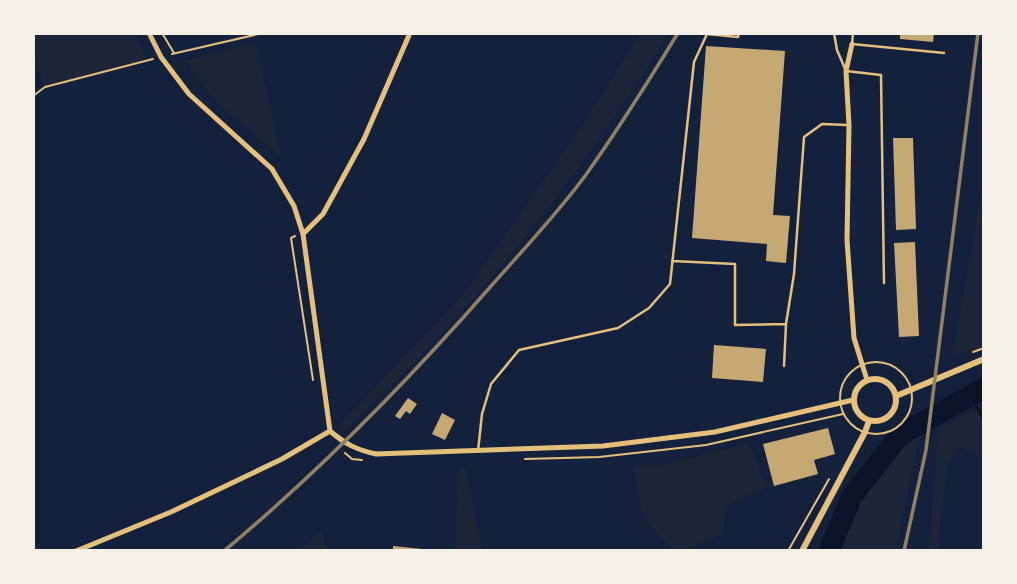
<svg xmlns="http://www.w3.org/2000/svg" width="1017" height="584" font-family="Rubik,sans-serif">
  <rect width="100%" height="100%" fill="#14213d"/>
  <path fill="#1d2539" d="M 33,33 L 136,33 L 147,61 L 45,87 L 33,56 Z
    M 641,33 L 669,33 C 601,145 519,251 429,347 C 401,377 371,405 342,434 L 338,426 L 463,295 L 583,124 Z
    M 256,42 L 281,157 L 219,105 L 185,61 Z
    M 984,180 L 984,346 L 952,356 Z
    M 984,405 L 984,459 L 960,447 L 948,464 L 937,551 L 929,551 L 938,428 Z
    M 919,436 L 896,551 L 838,551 L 858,499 L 897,449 Z
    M 749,443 L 767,487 L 727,505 L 722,535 L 681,551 L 674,551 L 642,515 L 633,465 L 662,465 Z
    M 458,468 L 466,468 L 482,551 L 455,551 Z
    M 322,530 L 327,551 L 297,551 Z"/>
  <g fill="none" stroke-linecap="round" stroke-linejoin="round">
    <path stroke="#0b132b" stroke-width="3.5" d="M 970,396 L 984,419"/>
    <path stroke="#0b132b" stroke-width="21" d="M 829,551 L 852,496 L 900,435 L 984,388"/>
  </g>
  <path fill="#c6a872" d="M 900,33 L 934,33 L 933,42 L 900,39 Z
    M 706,46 L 785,51 L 773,215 L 790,216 L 786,263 L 766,261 L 767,244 L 692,238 Z
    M 893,138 L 913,138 L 916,229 L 896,230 Z
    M 915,242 L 919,336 L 899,337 L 894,243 Z
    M 714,345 L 766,349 L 763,382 L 712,378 Z
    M 408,398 L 417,404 L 410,414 L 406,411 L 400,419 L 395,416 Z
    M 442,413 L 455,420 L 445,440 L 432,434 Z
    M 828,428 L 835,454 L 814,460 L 818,474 L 774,486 L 763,444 Z
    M 393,546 L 422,549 L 422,551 L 393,551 Z"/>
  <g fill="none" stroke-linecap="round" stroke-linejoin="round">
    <path stroke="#e5c07b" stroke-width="2" d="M 162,33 L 174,53
      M 172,54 L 263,33
      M 33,96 L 45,87 L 153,59
      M 295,236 L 291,238 L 313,380
      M 973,352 L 984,348
      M840 398a36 36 0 1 1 72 0a36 36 0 1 1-72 0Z
      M 345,453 L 352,459 L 362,460
      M 525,459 L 599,457 L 706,445 L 843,414
      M 788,551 L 829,479"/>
    <path stroke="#e5c07b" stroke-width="2.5" d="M 834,33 L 837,50 L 846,71 L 881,75 L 884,283
      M 853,33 L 852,44 L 944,53
      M 672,261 L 735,264 L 735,325 L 786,324 L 784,366
      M 786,324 L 794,274 L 804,137 L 822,124 L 847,125
      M 478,451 L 482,414 L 491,384 L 519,350 L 618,328 L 649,308 L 670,284 L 694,62 L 707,34 L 738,37 L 739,33"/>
    <path stroke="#e5c07b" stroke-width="5" d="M 149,33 L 161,57 L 189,94 L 272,169 L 294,206 L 303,234 L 330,431 C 345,444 357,450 376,454 L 603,446 L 715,432 L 853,400
      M 852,44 L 846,71 L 849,125 L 847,240 L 854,338 L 867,380
      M 303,234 L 323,214 L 364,139 L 410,33
      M 76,551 L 171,512 L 282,459 L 330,431"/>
    <path stroke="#e5c07b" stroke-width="6" d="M854 400a21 21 0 1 1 42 0a21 21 0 1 1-42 0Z
      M 896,396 L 984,359
      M 802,551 L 865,432 L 869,421"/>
    <path stroke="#918062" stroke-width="3.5" d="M 224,551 C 321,470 409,380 492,285 C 523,250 557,214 585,176 C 618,130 648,82 678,33
      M 904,551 L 926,450 L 978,33"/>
  </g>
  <rect width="1017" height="584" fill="none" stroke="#f6f1e7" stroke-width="70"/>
</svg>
